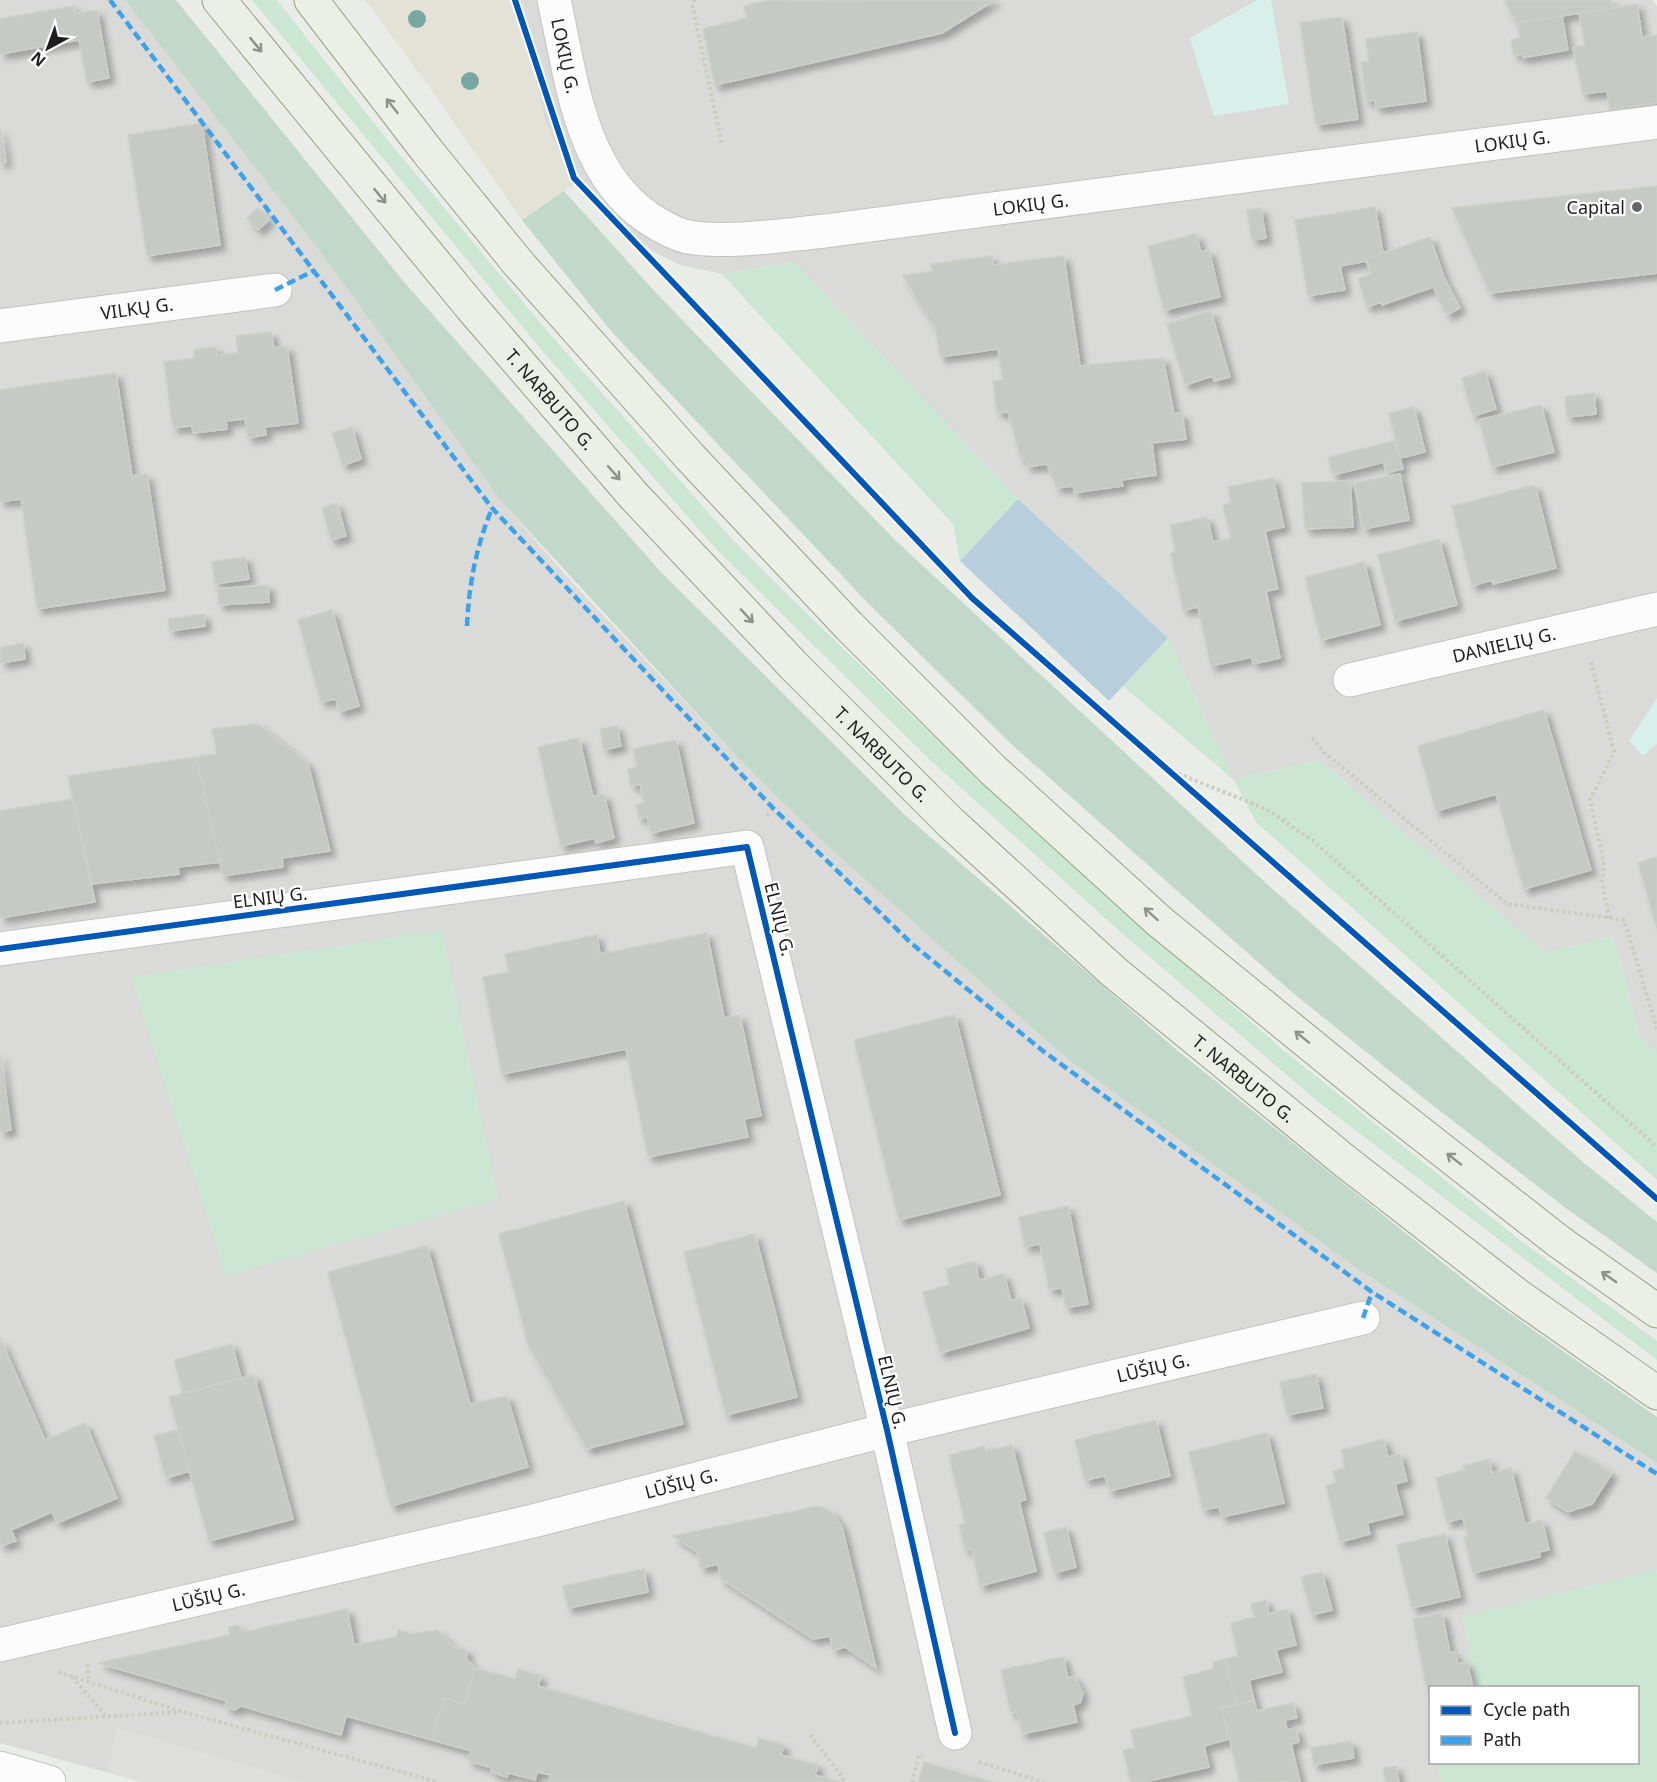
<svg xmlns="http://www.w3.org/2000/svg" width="1657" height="1782" font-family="'Noto Sans',sans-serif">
  <defs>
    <filter id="shadow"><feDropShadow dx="5.5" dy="5.5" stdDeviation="3" flood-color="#0004"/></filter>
  </defs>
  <rect width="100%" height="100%" fill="#eaece8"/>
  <path fill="#dadbd9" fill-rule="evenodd" d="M 0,0 L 125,0 L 322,254 L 501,501 L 571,581 L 741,761 L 825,844 L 1065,1057 L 1358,1269 L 1657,1463 L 1657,1782 L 142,1782 L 0,1743 ZM 1430,1688 L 1638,1688 L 1638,1762 L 1430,1762 Z
    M 518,0 L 1653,0 L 1657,6 L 1657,1053 L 1640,1038 L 1613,936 L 1546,953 L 1319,760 L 1234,780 L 1168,638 L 1018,499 L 794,262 L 722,274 L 680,265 L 654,252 L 622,227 L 579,181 L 556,147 L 544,117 Z"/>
  <path fill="#e4e2d7" d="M 365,0 L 518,0 L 544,117 L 556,147 L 579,181 L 522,220 L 422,77 Z"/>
  <path fill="#cbe6d2" d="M 252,0 L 277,0 L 385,137 L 547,331 L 731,538 L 792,599 L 1010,810 L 1282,1049 L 1521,1241 L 1657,1341 L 1657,1360 L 1317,1101 L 1116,928 L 928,758 L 717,550 L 545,354 Z
    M 794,262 L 1018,499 L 960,561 L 953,524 L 722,274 Z
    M 1168,638 L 1234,780 L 1319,760 L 1546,953 L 1613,936 L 1640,1038 L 1657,1053 L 1657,1180 L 1256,822 L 1234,780 L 1123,686 Z
    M 442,930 L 498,1199 L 226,1276 L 131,977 Z
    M 1657,1570 L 1657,1782 L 1441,1782 L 1437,1763 L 1638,1762 L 1638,1688 L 1477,1687 L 1462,1616 Z"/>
  <path fill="#c1d8cb" d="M 125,0 L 176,0 L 404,282 L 660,571 L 906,816 L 1178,1051 L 1478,1291 L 1657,1417 L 1657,1463 L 1358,1269 L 1065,1057 L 825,844 L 741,761 L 501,501 L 322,254 Z
    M 564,191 L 658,295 L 895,540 L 1268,885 L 1584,1163 L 1657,1222 L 1657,1273 L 1567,1209 L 1431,1104 L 1293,993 L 1011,744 L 866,601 L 611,331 L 522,220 Z"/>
  <path fill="#d7f0eb" d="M 1257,0 L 1271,0 L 1289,104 L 1214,116 L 1190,38 Z
    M 1657,698 L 1657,744 L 1643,756 L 1629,741 Z"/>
  <path fill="#b7cfdd" d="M 1018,499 L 1168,638 L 1109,701 L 960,561 Z"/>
  <path fill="#dededd" d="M 117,1728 L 303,1782 L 142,1782 L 107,1772 Z"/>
  <path fill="#c7c9c5" stroke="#cdcfc9" stroke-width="1.5" filter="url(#shadow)" d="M 769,0 L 795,1 L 995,0 L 942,33 L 715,85 L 703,29 L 747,18 L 744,6 Z
    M 1504,0 L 1610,0 L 1614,8 L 1517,23 Z
    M 1637,4 L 1642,37 L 1657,35 L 1657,103 L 1610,110 L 1607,91 L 1583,94 L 1573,47 L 1585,45 L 1579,13 Z
    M 74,6 L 75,14 L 97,10 L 109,78 L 87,82 L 79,40 L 0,54 L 0,19 Z
    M 1562,16 L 1568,50 L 1523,58 L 1522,54 L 1514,55 L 1511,40 L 1520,38 L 1517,23 Z
    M 1342,17 L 1358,119 L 1316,125 L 1300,23 Z
    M 1417,32 L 1426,101 L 1376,108 L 1375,100 L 1366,101 L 1361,62 L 1369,61 L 1366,39 Z
    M 202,123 L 220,245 L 147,256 L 128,135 Z
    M 0,128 L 6,162 L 0,163 Z
    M 1657,186 L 1657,273 L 1490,293 L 1452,208 Z
    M 1375,207 L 1383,253 L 1366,259 L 1367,261 L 1340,266 L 1345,290 L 1308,296 L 1295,220 Z
    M 258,208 L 269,220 L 258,230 L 247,218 Z
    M 1261,208 L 1266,238 L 1252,240 L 1247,210 Z
    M 1196,234 L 1201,252 L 1209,250 L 1220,297 L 1164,310 L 1148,246 Z
    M 1430,237 L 1444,277 L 1460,308 L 1447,315 L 1433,287 L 1382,305 L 1381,302 L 1367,307 L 1358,279 L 1371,274 L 1366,259 Z
    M 992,256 L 993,265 L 1064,256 L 1080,366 L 1163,358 L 1174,414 L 1182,413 L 1186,439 L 1152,443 L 1156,475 L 1121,480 L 1123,486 L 1074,493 L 1074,486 L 1057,488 L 1047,464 L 1027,467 L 1026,458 L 1021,459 L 1008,412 L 997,413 L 993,381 L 1003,380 L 998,349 L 940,357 L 936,330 L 903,276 L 932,271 L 931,264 Z
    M 1211,311 L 1230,377 L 1214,381 L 1213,376 L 1185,385 L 1167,324 Z
    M 271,332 L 274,348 L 287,346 L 298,423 L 265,427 L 266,435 L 248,438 L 245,419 L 226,421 L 227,429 L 193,433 L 192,426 L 173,428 L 164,362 L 194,358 L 194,350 L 216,347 L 217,355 L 238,353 L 236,336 Z
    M 1485,371 L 1496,409 L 1473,416 L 1462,378 Z
    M 116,373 L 132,476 L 147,474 L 165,590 L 37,609 L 21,499 L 0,502 L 0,390 Z
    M 1594,393 L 1596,414 L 1567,417 L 1565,397 Z
    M 1541,405 L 1554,452 L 1492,467 L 1479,420 Z
    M 1414,407 L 1425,452 L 1400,458 L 1389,413 Z
    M 352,427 L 361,459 L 343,465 L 332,433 Z
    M 1395,441 L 1403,469 L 1386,473 L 1384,462 L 1333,475 L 1328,457 Z
    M 1400,474 L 1409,520 L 1363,529 L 1354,483 Z
    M 1273,478 L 1284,527 L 1265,531 L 1278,589 L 1266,591 L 1280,658 L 1253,664 L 1252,657 L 1211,666 L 1198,607 L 1183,610 L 1171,553 L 1176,552 L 1170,525 L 1207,517 L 1213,542 L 1231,538 L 1223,505 L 1231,503 L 1228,487 Z
    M 1350,481 L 1353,527 L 1305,529 L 1302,483 Z
    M 1535,485 L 1556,568 L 1493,584 L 1492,580 L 1472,586 L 1452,506 Z
    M 337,503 L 346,536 L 331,540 L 322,508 Z
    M 1439,539 L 1457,605 L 1395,621 L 1378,555 Z
    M 245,557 L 249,579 L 215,584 L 212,562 Z
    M 1364,562 L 1380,625 L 1321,640 L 1305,577 Z
    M 268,585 L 269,602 L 219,605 L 217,589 Z
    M 332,610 L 359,706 L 339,712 L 336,699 L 321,702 L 298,620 Z
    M 204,614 L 205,626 L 170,631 L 168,619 Z
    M 23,643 L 25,659 L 1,663 L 0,648 Z
    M 1544,710 L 1591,870 L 1524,889 L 1496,794 L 1436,811 L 1418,746 Z
    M 258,724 L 308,764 L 330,851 L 282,858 L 283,867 L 223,876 L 196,757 L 217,754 L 212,729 Z
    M 617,726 L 621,746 L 604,750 L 600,729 Z
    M 579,738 L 593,797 L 604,794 L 614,838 L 596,843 L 595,838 L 561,846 L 538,747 Z
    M 676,740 L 694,823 L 651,833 L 647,817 L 639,818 L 636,805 L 644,803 L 640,784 L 631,786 L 628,769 L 637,767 L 633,749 Z
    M 196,757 L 220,862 L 178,867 L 179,874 L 92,884 L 68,776 Z
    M 73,799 L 95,902 L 0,918 L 0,811 Z
    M 1657,857 L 1657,928 L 1638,863 Z
    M 707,933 L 724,1018 L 740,1015 L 761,1116 L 744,1119 L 748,1137 L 648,1157 L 626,1049 L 502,1074 L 483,977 L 509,972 L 505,954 L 597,935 L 600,954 Z
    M 955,1015 L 1000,1195 L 899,1220 L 854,1040 Z
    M 0,1053 L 11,1130 L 0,1132 Z
    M 624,1201 L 683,1424 L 587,1449 L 528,1344 L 499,1234 Z
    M 1068,1206 L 1088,1304 L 1066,1308 L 1062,1288 L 1049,1290 L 1040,1244 L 1025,1247 L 1019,1217 Z
    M 755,1234 L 797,1397 L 726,1415 L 684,1252 Z
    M 427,1246 L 470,1404 L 507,1396 L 528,1467 L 391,1506 L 328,1272 Z
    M 975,1261 L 979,1280 L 1004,1274 L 1011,1301 L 1021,1298 L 1029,1328 L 940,1353 L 923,1292 L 950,1285 L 946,1269 Z
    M 0,1338 L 45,1440 L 85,1423 L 117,1498 L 57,1523 L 52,1512 L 11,1530 L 16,1541 L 0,1546 Z
    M 232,1344 L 241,1378 L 183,1393 L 174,1360 Z
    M 1316,1374 L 1323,1408 L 1287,1415 L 1280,1382 Z
    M 254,1375 L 293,1519 L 209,1541 L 169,1397 Z
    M 1156,1420 L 1170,1476 L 1109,1491 L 1105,1476 L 1085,1480 L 1075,1440 Z
    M 178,1430 L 190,1471 L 166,1478 L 154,1436 Z
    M 1267,1433 L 1284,1503 L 1222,1517 L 1219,1507 L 1203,1510 L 1189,1452 Z
    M 1384,1439 L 1388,1457 L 1400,1454 L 1407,1481 L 1395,1484 L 1403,1514 L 1367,1523 L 1370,1534 L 1340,1542 L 1326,1486 L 1336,1483 L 1333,1471 L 1345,1468 L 1341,1450 Z
    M 1012,1445 L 1026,1500 L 1019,1501 L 1036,1571 L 980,1586 L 972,1549 L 965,1550 L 959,1525 L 965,1523 L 949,1455 L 984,1446 L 986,1451 Z
    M 1575,1451 L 1612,1473 L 1592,1504 L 1568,1512 L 1546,1498 Z
    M 1489,1459 L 1492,1473 L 1511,1468 L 1525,1524 L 1542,1520 L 1549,1550 L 1539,1552 L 1540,1557 L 1473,1573 L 1464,1537 L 1468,1536 L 1463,1518 L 1447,1522 L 1436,1478 L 1464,1470 L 1463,1466 Z
    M 819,1506 L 833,1513 L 842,1527 L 876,1668 L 845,1647 L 833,1650 L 830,1636 L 813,1639 L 721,1579 L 718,1564 L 701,1568 L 697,1552 L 673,1536 Z
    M 1066,1527 L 1076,1567 L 1054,1573 L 1044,1533 Z
    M 1445,1534 L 1460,1597 L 1412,1608 L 1397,1545 Z
    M 644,1569 L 648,1592 L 568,1608 L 563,1586 Z
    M 1322,1572 L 1332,1610 L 1312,1615 L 1301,1577 Z
    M 1266,1600 L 1269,1614 L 1287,1609 L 1296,1645 L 1276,1650 L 1282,1672 L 1249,1680 L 1254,1700 L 1236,1704 L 1225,1659 L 1238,1656 L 1231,1623 L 1255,1617 L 1251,1604 Z
    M 347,1609 L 354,1645 L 396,1637 L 399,1630 L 413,1634 L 437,1630 L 453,1646 L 468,1651 L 466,1658 L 475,1668 L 465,1704 L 444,1698 L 432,1740 L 346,1716 L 341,1735 L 241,1706 L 235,1710 L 225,1707 L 227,1701 L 98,1663 L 230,1635 L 229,1627 L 237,1625 L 244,1632 Z
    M 1442,1613 L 1450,1653 L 1455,1652 L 1458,1664 L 1467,1662 L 1473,1688 L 1430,1688 L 1430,1704 L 1413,1619 Z
    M 1063,1657 L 1068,1678 L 1074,1676 L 1083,1693 L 1080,1703 L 1073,1705 L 1077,1722 L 1022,1734 L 1017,1712 L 1011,1713 L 1001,1670 Z
    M 1225,1659 L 1236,1704 L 1222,1708 L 1229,1739 L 1204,1746 L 1209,1767 L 1145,1782 L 1131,1782 L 1123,1750 L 1135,1748 L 1131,1730 L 1192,1716 L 1183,1677 L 1214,1669 L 1213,1662 Z
    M 475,1668 L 515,1679 L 518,1669 L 541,1676 L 538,1686 L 756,1748 L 759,1738 L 784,1745 L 781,1755 L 818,1765 L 815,1775 L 838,1782 L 549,1782 L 551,1775 L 537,1772 L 535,1780 L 509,1773 L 507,1777 L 491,1772 L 492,1768 L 468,1761 L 471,1751 L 432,1740 L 444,1698 L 465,1704 Z
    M 1254,1700 L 1257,1711 L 1293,1703 L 1297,1718 L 1285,1720 L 1287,1730 L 1296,1728 L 1299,1742 L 1291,1744 L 1300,1781 L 1240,1782 L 1222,1708 Z
    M 1351,1741 L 1354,1758 L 1314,1765 L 1311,1748 Z
    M 924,1762 L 991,1782 L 918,1782 Z
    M 1396,1766 L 1399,1782 L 1386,1782 L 1383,1768 Z"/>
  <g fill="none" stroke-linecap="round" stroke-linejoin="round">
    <defs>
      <g id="minor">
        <path id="s1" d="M 554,0 C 571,75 579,170 647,217 C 659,225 674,234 688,237 C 730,244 783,235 825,231 L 1657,122"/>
        <path id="s2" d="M 0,326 L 275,290"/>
        <path id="s3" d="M 1350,680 L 1657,609"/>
        <path d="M 0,949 L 747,847 L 887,1430 L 955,1733"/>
        <path id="s4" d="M 0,1645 L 533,1521 L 887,1430 L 1363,1318"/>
        <path d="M 0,1768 L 49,1782"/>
      </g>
      <g id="primary">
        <path id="s5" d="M 219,0 L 471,307 L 634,496 L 794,666 L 951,823 L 1114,972 L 1346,1162 L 1517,1295 L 1657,1393"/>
        <path d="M 311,0 L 428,152 L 518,263 L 691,458 L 849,626 L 993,770 L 1159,921 L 1382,1103 L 1558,1241 L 1657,1311"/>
      </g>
    </defs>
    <use href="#minor" stroke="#c2c3c2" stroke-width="35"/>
    <use href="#primary" stroke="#94a087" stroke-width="35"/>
    <path stroke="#cdccc2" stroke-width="4" stroke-dasharray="3 3" stroke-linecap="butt" d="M 695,0 L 692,4 L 722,145
      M 1591,662 L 1614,752 L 1590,800 L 1604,863 L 1602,883 L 1609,918
      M 1312,738 L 1324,752 L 1507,904 L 1624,920 L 1657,1029
      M 1167,769 L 1266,809 L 1312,840 L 1657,1147
      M 767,816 L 773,808
      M 87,1664 L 89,1681
      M 58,1672 L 183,1712 L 438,1782
      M 72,1677 L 106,1716
      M 0,1723 L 180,1712
      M 810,1735 L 843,1778 L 842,1782
      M 979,1762 L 1044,1782
      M 912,1782 L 919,1756 L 923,1754"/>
    <use href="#minor" stroke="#fcfcfc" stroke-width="33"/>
    <use href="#primary" stroke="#ecefe5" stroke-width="33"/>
    <path stroke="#3da2ea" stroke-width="4.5" stroke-dasharray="9 4.5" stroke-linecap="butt" d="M 110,0 L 492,508 L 773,808 L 911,943 L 1043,1051 L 1372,1292 L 1657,1474
      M 275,290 L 315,270
      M 467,626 C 469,583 476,548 492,508
      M 1363,1318 L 1372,1292"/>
    <defs>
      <path id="cycleway" d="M 515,0 L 574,178 L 972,598 L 1657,1199
        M 0,949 L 747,847 L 887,1430 L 955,1733"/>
    </defs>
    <use href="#cycleway" stroke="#fff" stroke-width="10"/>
    <use href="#cycleway" stroke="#0057b8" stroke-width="6"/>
  </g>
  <g fill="#77a8a0">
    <circle cx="417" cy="19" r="9"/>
    <circle cx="470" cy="81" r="9"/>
  </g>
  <defs><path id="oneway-shaft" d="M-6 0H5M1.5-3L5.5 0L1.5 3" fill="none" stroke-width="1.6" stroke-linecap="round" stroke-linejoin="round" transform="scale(1.5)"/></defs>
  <g stroke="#8f918b">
    <use href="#oneway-shaft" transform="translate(256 45) rotate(51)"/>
    <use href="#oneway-shaft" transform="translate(392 106) rotate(-128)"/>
    <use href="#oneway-shaft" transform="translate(380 196) rotate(51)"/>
    <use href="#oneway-shaft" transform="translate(614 473) rotate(49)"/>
    <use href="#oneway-shaft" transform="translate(747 616) rotate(47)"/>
    <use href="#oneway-shaft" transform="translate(1151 914) rotate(-138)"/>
    <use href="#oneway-shaft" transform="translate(1302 1037) rotate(-141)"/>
    <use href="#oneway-shaft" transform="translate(1454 1159) rotate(-142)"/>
    <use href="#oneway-shaft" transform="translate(1609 1277) rotate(-145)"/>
  </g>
  <circle fill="#656665" stroke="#fff" stroke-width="2" cx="1637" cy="207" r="6"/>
  <g text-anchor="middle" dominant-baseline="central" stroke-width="4.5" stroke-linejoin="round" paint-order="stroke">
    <g font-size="18" fill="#1e1e1e" stroke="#fff">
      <text stroke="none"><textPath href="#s1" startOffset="57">LOKIŲ G.</textPath></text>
      <text stroke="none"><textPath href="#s1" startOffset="1119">LOKIŲ G.</textPath></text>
      <text stroke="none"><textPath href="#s1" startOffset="633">LOKIŲ G.</textPath></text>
      <text stroke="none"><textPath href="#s2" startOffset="138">VILKŲ G.</textPath></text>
      <text stroke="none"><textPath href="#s5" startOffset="519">T. NARBUTO G.</textPath></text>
      <text stroke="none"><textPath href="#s3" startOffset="158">DANIELIŲ G.</textPath></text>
      <text stroke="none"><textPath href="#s5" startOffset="1005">T. NARBUTO G.</textPath></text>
      <text transform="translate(270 897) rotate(-7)">ELNIŲ G.</text>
      <text transform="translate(780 919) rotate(76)">ELNIŲ G.</text>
      <text stroke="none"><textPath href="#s5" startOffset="1491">T. NARBUTO G.</textPath></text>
      <text stroke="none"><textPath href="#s4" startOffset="1186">LŪŠIŲ G.</textPath></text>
      <text transform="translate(893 1392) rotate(77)">ELNIŲ G.</text>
      <text stroke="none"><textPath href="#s4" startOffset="700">LŪŠIŲ G.</textPath></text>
      <text stroke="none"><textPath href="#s4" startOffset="214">LŪŠIŲ G.</textPath></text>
    </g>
    <g font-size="18" fill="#1e1e1e" stroke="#fff" text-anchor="end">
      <text x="1625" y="207">Capital</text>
    </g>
  </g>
  <rect x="1429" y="1686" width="210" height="78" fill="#ffffff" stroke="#a5a5a5" stroke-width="1.5"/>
  <rect x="1441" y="1706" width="30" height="9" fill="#0057b8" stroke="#a5a5a5" stroke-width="1.5"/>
  <text x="1483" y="1716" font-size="18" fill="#1e1e1e">Cycle path</text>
  <rect x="1441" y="1736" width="30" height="9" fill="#3da2ea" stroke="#a5a5a5" stroke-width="1.5"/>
  <text x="1483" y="1746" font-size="18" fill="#1e1e1e">Path</text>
  <g transform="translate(48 48) rotate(221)" stroke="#ffffff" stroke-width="4.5" paint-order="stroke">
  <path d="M0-4.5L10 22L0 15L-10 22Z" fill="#1e1e1e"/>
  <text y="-9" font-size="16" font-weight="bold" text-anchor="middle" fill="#1e1e1e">N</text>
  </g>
</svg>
